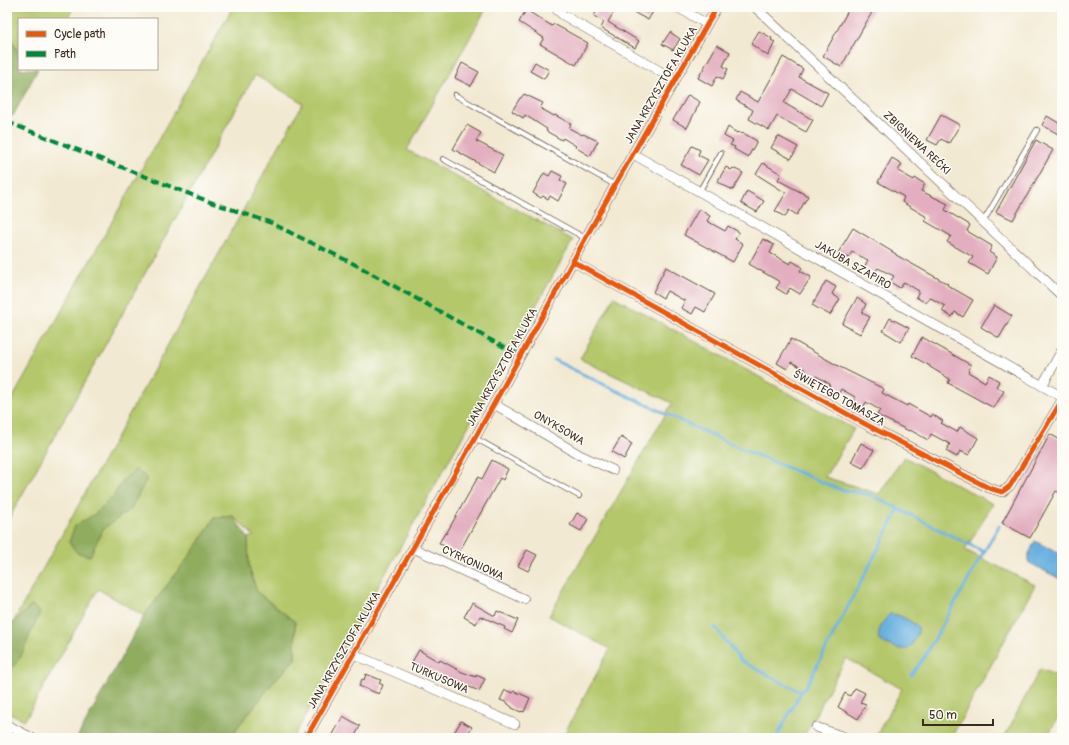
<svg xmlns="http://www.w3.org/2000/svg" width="1069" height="745" font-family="Pangolin,sans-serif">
  <rect width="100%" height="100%" fill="#fdfcf7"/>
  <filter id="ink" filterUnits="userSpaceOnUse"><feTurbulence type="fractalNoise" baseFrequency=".025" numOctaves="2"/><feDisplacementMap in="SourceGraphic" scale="8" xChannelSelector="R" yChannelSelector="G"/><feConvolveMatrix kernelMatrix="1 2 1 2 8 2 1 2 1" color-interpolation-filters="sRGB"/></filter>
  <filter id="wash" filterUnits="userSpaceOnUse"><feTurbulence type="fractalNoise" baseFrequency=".012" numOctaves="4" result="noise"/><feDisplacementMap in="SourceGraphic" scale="16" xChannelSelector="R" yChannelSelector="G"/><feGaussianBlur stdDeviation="0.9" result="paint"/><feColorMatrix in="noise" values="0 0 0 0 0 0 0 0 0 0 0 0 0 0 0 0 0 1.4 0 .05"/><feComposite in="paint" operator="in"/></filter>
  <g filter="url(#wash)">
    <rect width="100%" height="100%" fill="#f2e9d2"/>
    <path fill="#b4c76b" stroke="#787844" d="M 7,7 L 74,7 L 67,19 L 19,19 L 19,53 C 7,35 7,28 7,7 Z
      M 233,7 L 487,7 L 407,150 L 573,240 L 293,738 L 232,738 L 236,729 L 276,679 L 295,659 L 295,622 L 257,592 L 249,567 L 248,538 L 254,536 L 233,516 L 214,518 L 199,543 L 144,616 L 98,589 L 25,720 L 7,712 L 7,633 L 303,103 L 255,75 L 7,522 L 7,408 Z
      M 614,297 L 854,429 L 825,477 L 879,494 L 904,457 L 993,504 L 965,550 L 1035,585 L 951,738 L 875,738 L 902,689 L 846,658 L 803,738 L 562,738 L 610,649 L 549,616 L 672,403 L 580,359 Z
      M 1040,669 L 1062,678 L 1062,709 L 1047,738 L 1004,738 Z"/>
    <path fill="#8fac5f" stroke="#656b3e" d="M 7,27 L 12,42 L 19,53 L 19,69 L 38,69 L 13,116 L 7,114 Z
      M 136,469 L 147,478 L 131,509 L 103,529 L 90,556 L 77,553 L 69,542 L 75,526 L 95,514 L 114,495 L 123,480 Z
      M 233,516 L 248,538 L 249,567 L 257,592 L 295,622 L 295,659 L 276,679 L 236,729 L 232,738 L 77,738 L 144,616 L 199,543 L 214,518 Z
      M 32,605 L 40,612 L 20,658 L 7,674 L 7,633 L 12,624 Z"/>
    <path fill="#69b0e0" stroke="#526d7f" d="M 1035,541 L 1062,555 L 1062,580 L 1028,562 L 1028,556 Z
      M 890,614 C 898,613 912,622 918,627 C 919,632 917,635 915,639 C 913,642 911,648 907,649 C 901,651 884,644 879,640 C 876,632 884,619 890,614 Z"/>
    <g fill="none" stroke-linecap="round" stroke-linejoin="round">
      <path stroke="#69b0e0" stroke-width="3" d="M 554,360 L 613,389 L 735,446 L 839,489 L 871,495 L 984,552 L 999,526
        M 715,627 L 741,661 L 797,690 L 802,690 L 806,687 L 899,509
        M 911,675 L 925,656 L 984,552
        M 776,738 L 802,690"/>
    </g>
    <g id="blocks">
      <path fill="#e3afc0" d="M 599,7 L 617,7 L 608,22 L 639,41 L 635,48 L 601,28 L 604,22 L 594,16 Z
        M 624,7 L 649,7 L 654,10 L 648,20 Z
        M 850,7 L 875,7 L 841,67 L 823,56 Z
        M 526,10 L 552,26 L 554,24 L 588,43 L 576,65 L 540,44 L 544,38 L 519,22 Z
        M 759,31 L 772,38 L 771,40 L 775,42 L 768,56 L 751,44 Z
        M 670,32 L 680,39 L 673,50 L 662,44 Z
        M 717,45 L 730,52 L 723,66 L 728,69 L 723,79 L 717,76 L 712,86 L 698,78 Z
        M 783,57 L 803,69 L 799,77 L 828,93 L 821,106 L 792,89 L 784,103 L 813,120 L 806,132 L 777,116 L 769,130 L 749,119 L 753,110 L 736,100 L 740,92 L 758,102 Z
        M 535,62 L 549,70 L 544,79 L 530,71 Z
        M 462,63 L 479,72 L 471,86 L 455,78 Z
        M 524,94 L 543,103 L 540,108 L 554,116 L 555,115 L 571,124 L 569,128 L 582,135 L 583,134 L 598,141 L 590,156 L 575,147 L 576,146 L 563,138 L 562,140 L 546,131 L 547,129 L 525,115 L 523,118 L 512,111 L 520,98 L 521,98 Z
        M 688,95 L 700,102 L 687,128 L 673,120 Z
        M 941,115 L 960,125 L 949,143 L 941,139 L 937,145 L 927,140 Z
        M 1047,116 L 1062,125 L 1062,131 L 1060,135 L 1042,125 Z
        M 467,125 L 481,133 L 476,141 L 503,155 L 494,172 L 453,149 Z
        M 728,127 L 737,133 L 738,132 L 742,134 L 743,133 L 757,141 L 748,157 L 734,149 L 735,147 L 730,145 L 733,141 L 724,136 Z
        M 778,136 L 798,147 L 791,159 L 771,148 Z
        M 1036,140 L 1053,150 L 1013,220 L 996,212 Z
        M 692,146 L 700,150 L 698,155 L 708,160 L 699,175 L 681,165 Z
        M 892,158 L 902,164 L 898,171 L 914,180 L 915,178 L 925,184 L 921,191 L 948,204 L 945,210 L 970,225 L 967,231 L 992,246 L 989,252 L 997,257 L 988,274 L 969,263 L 973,257 L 947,242 L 951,236 L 925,221 L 927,217 L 902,202 L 904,197 L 878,182 Z
        M 763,163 L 781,174 L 778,180 L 808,196 L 797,215 L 789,210 L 785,217 L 775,211 L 786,193 L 756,174 Z
        M 726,167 L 731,170 L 733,168 L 743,173 L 733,190 L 717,182 Z
        M 552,171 L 562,176 L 560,180 L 567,184 L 558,201 L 550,196 L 548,199 L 543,196 L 541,198 L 533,193 L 544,173 L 549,176 Z
        M 747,191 L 764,201 L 757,212 L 741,203 Z
        M 699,209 L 710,216 L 707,221 L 725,231 L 728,226 L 739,232 L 735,239 L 743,244 L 733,262 L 684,235 Z
        M 853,228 L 896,254 L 896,255 L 948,284 L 947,285 L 973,300 L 963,317 L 955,312 L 952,317 L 942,311 L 945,306 L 929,297 L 926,303 L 916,297 L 919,291 L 904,282 L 900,288 L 890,282 L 894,276 L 878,268 L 874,273 L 864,268 L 868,260 L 852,252 L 848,258 L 838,253 Z
        M 763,239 L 774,245 L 770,253 L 790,264 L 792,261 L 802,267 L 800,271 L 811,277 L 800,294 L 790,288 L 786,294 L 776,288 L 780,282 L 749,264 Z
        M 666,267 L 715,294 L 705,312 L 696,307 L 692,314 L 681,308 L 685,301 L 667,291 L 663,298 L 653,292 Z
        M 826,281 L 836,287 L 832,294 L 840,299 L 830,315 L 812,305 Z
        M 857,298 L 866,304 L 862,313 L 870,317 L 860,334 L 842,324 Z
        M 994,305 L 1012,316 L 999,338 L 981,327 Z
        M 890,318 L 909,328 L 901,342 L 883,331 Z
        M 922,337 L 971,365 L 968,372 L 985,382 L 989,375 L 999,381 L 996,387 L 1004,391 L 994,408 L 948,383 L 950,379 L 930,367 L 930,366 L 912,356 Z
        M 791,339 L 840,367 L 884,389 L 882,393 L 907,406 L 908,404 L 931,417 L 932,414 L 943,421 L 941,423 L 957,432 L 960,427 L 978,438 L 969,455 L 960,451 L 957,457 L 946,451 L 950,444 L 931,434 L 928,440 L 910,430 L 909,431 L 877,415 L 880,410 L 866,402 L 863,408 L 853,402 L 855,397 L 841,389 L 838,395 L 828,389 L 830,384 L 816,376 L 812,382 L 802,376 L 806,370 L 791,362 L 787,369 L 777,363 Z
        M 1050,434 L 1062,441 L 1062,494 L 1056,491 L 1030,538 L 1002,523 Z
        M 621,437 L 632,444 L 624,459 L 612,452 Z
        M 861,443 L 874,450 L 863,468 L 851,462 Z
        M 492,460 L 508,469 L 503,480 L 500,478 L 458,554 L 439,543 L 445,533 L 446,534 L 478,477 L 482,479 Z
        M 577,513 L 588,519 L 581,531 L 570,525 Z
        M 527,550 L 537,555 L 528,571 L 518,566 Z
        M 472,603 L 495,616 L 497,611 L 518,620 L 512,633 L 504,629 L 505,627 L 480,616 L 476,624 L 464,617 Z
        M 419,650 L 439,662 L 440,660 L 462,672 L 476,677 L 476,675 L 485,679 L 479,691 L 446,677 L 446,679 L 425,667 L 424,669 L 412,662 Z
        M 366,674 L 381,680 L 379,683 L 383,685 L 379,694 L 359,686 L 362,679 L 364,680 Z
        M 855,688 L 865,693 L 860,702 L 866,704 L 858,719 L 838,707 L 845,693 L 850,696 Z
        M 505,690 L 513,693 L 514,691 L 530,698 L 524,712 L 521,711 L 521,712 L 512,708 L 512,707 L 508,704 L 508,703 L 500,700 Z
        M 343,716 L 360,726 L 354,738 L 331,738 Z
        M 461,721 L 472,727 L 465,738 L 451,738 Z"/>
    </g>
  </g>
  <g filter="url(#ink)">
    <use href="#blocks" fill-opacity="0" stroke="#564739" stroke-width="1"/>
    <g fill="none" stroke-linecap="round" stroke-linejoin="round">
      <defs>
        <path id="lane" d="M 455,95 L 615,185
          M 443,159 L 585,238
          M 699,192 L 721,153
          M 983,222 L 1037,130
          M 475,438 L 579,496"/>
        <path id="street" d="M 557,7 L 557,10 L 563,15 L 675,80
          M 677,7 L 707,24
          M 755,7 L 1062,296
          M 633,154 L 1062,397
          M 572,261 L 867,425 L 989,488 L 1002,492 L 1010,486 L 1062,400
          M 1042,386 L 1062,350
          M 494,404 L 580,455 L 613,470
          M 413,548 L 524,599
          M 353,654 L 515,724
          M 7,725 L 32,738
          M 816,727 L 847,738
          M 306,738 L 475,438 L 615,185 L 717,7"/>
      </defs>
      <use href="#lane" stroke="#564739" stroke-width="6"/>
      <use href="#street" stroke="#564739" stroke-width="10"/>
      <use href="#lane" stroke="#fff" stroke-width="4.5"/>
      <use href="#street" stroke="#fff" stroke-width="9"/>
      <path stroke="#00873e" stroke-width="4" stroke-dasharray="8 4" stroke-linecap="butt" d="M 7,122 L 210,202 L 269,222 L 358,266 L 498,344 L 521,355
        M 7,731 L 9,727"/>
      <defs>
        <path id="cycleway" d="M 572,261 L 867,425 L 989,488 L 1002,492 L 1010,486 L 1062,400
          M 306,738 L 475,438 L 615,185 L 717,7"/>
      </defs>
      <use href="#cycleway" stroke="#fdfcf7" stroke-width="8"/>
      <use href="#cycleway" stroke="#e8590c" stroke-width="5"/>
    </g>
  </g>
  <g text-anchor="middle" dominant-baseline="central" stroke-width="3" stroke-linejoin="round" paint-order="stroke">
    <g font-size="11" fill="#3b2a1e" stroke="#fdfcf7">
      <text transform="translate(661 85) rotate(-60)">JANA KRZYSZTOFA KLUKA</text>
      <text transform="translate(917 143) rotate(43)">ZBIGNIEWA REĆKI</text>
      <text transform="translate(853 265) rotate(30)">JAKUBA SZAPIRO</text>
      <text transform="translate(502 367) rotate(-61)">JANA KRZYSZTOFA KLUKA</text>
      <text transform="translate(839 398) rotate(29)">ŚWIĘTEGO TOMASZA</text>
      <text transform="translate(559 428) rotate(30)">ONYKSOWA</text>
      <text transform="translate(473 563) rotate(25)">CYRKONIOWA</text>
      <text transform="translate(344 650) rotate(-60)">JANA KRZYSZTOFA KLUKA</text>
      <text transform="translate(439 678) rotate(23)">TURKUSOWA</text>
    </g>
  </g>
  <rect width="1069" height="745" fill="none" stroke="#fdfcf7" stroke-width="24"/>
  <rect x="18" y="18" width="140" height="52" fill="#fdfcf7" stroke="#afa8a0"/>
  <rect x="26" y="31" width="20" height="6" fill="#e8590c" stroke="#afa8a0"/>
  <text x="54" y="38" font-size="12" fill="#3b2a1e">Cycle path</text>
  <rect x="26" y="51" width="20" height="6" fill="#00873e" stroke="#afa8a0"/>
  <text x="54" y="58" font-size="12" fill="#3b2a1e">Path</text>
  <path d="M923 719v6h70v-6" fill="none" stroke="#3b2a1e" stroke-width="2"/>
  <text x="929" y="719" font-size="12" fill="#3b2a1e" stroke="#fdfcf7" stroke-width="3" paint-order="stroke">50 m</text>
</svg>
